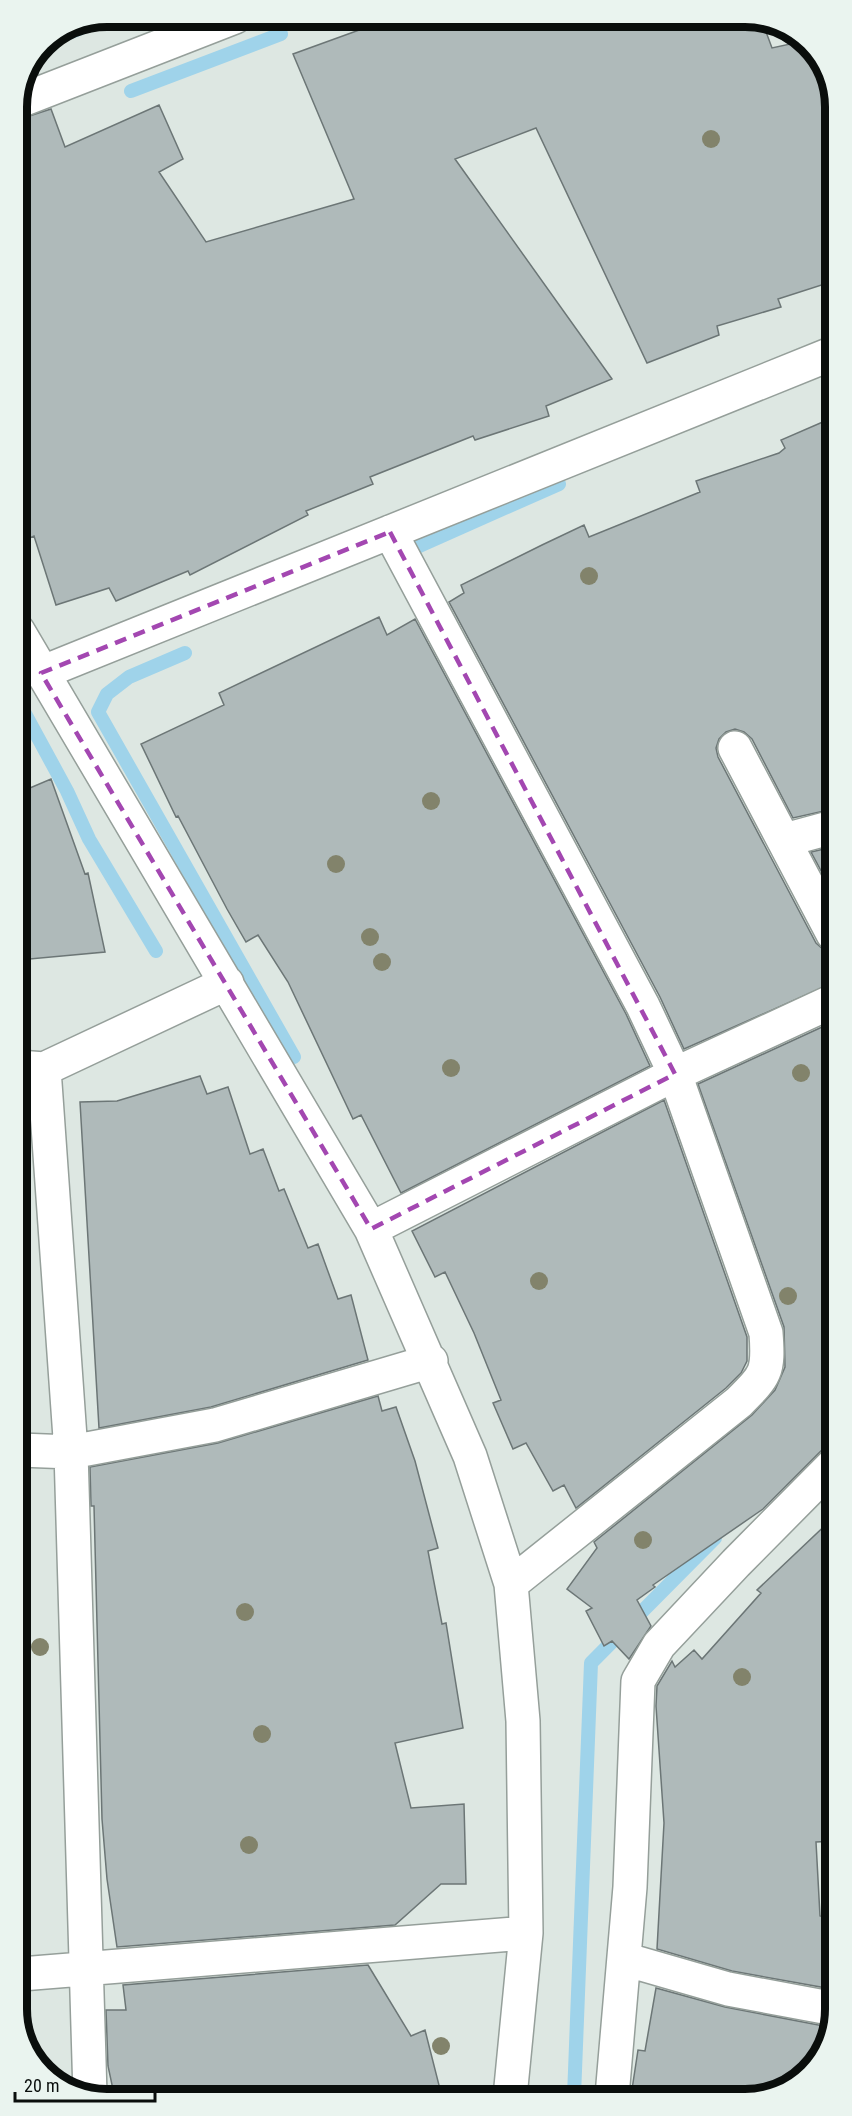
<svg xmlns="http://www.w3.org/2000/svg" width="852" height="2116" font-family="'Roboto Condensed',sans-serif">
  <rect width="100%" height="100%" fill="#dde7e2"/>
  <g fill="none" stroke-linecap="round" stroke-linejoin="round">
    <path stroke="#9fd3ea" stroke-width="14" d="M 48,41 L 109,17
      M 131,91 L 281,34
      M 410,550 L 559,484
      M 185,653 L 129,677 L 107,694 L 98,712 L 294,1057
      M 23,710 L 67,791 L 89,839 L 156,951
      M 574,2096 L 591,1663 L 715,1538"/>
  </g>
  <path fill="#afbaba" stroke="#6c7676" stroke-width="1.5" d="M 395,17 L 751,17 L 762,21 L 772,48 L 804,41 L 831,78 L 831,282 L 778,299 L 781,307 L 717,326 L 719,335 L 647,363 L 536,128 L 455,159 L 612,379 L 546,406 L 549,416 L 475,440 L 473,436 L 370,477 L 373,484 L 306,511 L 308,515 L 190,575 L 188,571 L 116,601 L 109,588 L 56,605 L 34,536 L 18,543 L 17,120 L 51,109 L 65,147 L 159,105 L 183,159 L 159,172 L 206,242 L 354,199 L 293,54 Z
    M 34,62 L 38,74 L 27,78 Z
    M 832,418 L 833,809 L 793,818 L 752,739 L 744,732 L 735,729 L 726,732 L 719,739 L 716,748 L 718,757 L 816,943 L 824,950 L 833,953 L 833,983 L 684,1049 L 660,997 L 449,602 L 464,593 L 461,585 L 542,545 L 584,525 L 589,537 L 700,492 L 696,481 L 779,453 L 785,448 L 781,440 Z
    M 379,617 L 387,635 L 415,619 L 626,1014 L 650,1066 L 401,1193 L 361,1115 L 353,1119 L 288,982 L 258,935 L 246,942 L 227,909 L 178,816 L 176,817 L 141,744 L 224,705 L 219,693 Z
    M 51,779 L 85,874 L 88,873 L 105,952 L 19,960 L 18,793 Z
    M 833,847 L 833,893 L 811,852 Z
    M 833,1022 L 834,1446 L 821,1451 L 763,1509 L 653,1585 L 655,1587 L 637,1600 L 651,1626 L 629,1659 L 612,1641 L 604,1646 L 586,1611 L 592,1608 L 567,1589 L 597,1548 L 594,1542 L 752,1415 L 775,1390 L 785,1367 L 784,1327 L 698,1084 Z
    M 200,1076 L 207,1094 L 228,1087 L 250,1154 L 263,1149 L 279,1191 L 284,1189 L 308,1248 L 318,1244 L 338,1299 L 351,1295 L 368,1360 L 211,1407 L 99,1428 L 80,1102 L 117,1101 Z
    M 664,1100 L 747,1337 L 747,1361 L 741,1373 L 726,1388 L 576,1508 L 564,1485 L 553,1491 L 526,1443 L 513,1449 L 493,1403 L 501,1400 L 474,1333 L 445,1272 L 435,1277 L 412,1231 Z
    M 378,1396 L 382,1411 L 396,1407 L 415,1461 L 438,1548 L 428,1551 L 442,1624 L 446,1623 L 463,1728 L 395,1743 L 411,1808 L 464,1804 L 466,1884 L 441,1884 L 395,1925 L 117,1947 L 107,1879 L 102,1819 L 94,1506 L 91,1506 L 90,1467 L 218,1443 Z
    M 834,1517 L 835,1841 L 816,1842 L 820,1916 L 835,1919 L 832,1989 L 732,1971 L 657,1949 L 664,1823 L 656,1706 L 657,1686 L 672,1661 L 675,1667 L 694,1650 L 702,1659 L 761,1593 L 757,1590 Z
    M 368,1965 L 411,2036 L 425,2030 L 442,2097 L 115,2099 L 108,2066 L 106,2010 L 126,2010 L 123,1985 Z
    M 656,1988 L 725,2007 L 829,2027 L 817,2064 L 774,2095 L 631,2096 L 638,2050 L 645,2051 Z"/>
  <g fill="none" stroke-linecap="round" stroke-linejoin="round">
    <defs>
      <path id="minor" d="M 390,532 L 643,1006 L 675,1074 L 766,1333 C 769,1372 766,1375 739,1402 L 511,1584
        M 18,631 L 371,1229 L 470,1456 L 511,1584 L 523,1721 L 526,1933 L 510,2097
        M 41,673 L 831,354
        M 735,748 L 833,934
        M 785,840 L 833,827
        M 19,1067 L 44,1069 L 227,983
        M 44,1069 L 71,1452 L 90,2095
        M 371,1229 L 675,1074 L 833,1001
        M 20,1450 L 71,1452 L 215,1425 L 431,1361
        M 624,1959 L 728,1989 L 835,2009
        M 21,1974 L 526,1933
        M 612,2096 L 630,1887 L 638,1681 L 659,1645 L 736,1563 L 834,1464"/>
      <path id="secondary" d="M 17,102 L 235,17"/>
    </defs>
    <use href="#minor" stroke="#959f9a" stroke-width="36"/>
    <use href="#secondary" stroke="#959f9a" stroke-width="36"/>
    <use href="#minor" stroke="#fff" stroke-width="33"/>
    <use href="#secondary" stroke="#fff" stroke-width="33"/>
  </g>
  <g fill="#82836b">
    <circle cx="711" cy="139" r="9"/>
    <circle cx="589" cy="576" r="9"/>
    <circle cx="431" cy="801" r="9"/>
    <circle cx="336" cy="864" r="9"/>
    <circle cx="370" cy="937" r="9"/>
    <circle cx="382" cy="962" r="9"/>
    <circle cx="451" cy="1068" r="9"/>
    <circle cx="801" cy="1073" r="9"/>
    <circle cx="539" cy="1281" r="9"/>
    <circle cx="788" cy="1296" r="9"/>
    <circle cx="643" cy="1540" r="9"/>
    <circle cx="245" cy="1612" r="9"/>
    <circle cx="40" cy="1647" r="9"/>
    <circle cx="742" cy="1677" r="9"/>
    <circle cx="262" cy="1734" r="9"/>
    <circle cx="249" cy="1845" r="9"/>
    <circle cx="441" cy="2046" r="9"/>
  </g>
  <path fill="none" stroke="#a347b1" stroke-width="4.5" stroke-dasharray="12 8" stroke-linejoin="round" d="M 390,532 L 675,1074 L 371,1229 L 41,673 Z"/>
  <path d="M0 0H852V2116H0ZM107 27H745A80 80 0 0 1 825 107V2009A80 80 0 0 1 745 2089H107A80 80 0 0 1 27 2009V107A80 80 0 0 1 107 27Z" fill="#eaf4ef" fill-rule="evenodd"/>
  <path fill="none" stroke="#0a0e0c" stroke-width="8" d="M107 27H745A80 80 0 0 1 825 107V2009A80 80 0 0 1 745 2089H107A80 80 0 0 1 27 2009V107A80 80 0 0 1 107 27Z"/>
  <path d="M15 2092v9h140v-9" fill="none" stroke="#0a0e0c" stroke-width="3"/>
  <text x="24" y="2092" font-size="18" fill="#0a0e0c" stroke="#eaf4ef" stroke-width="4.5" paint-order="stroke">20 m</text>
</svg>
